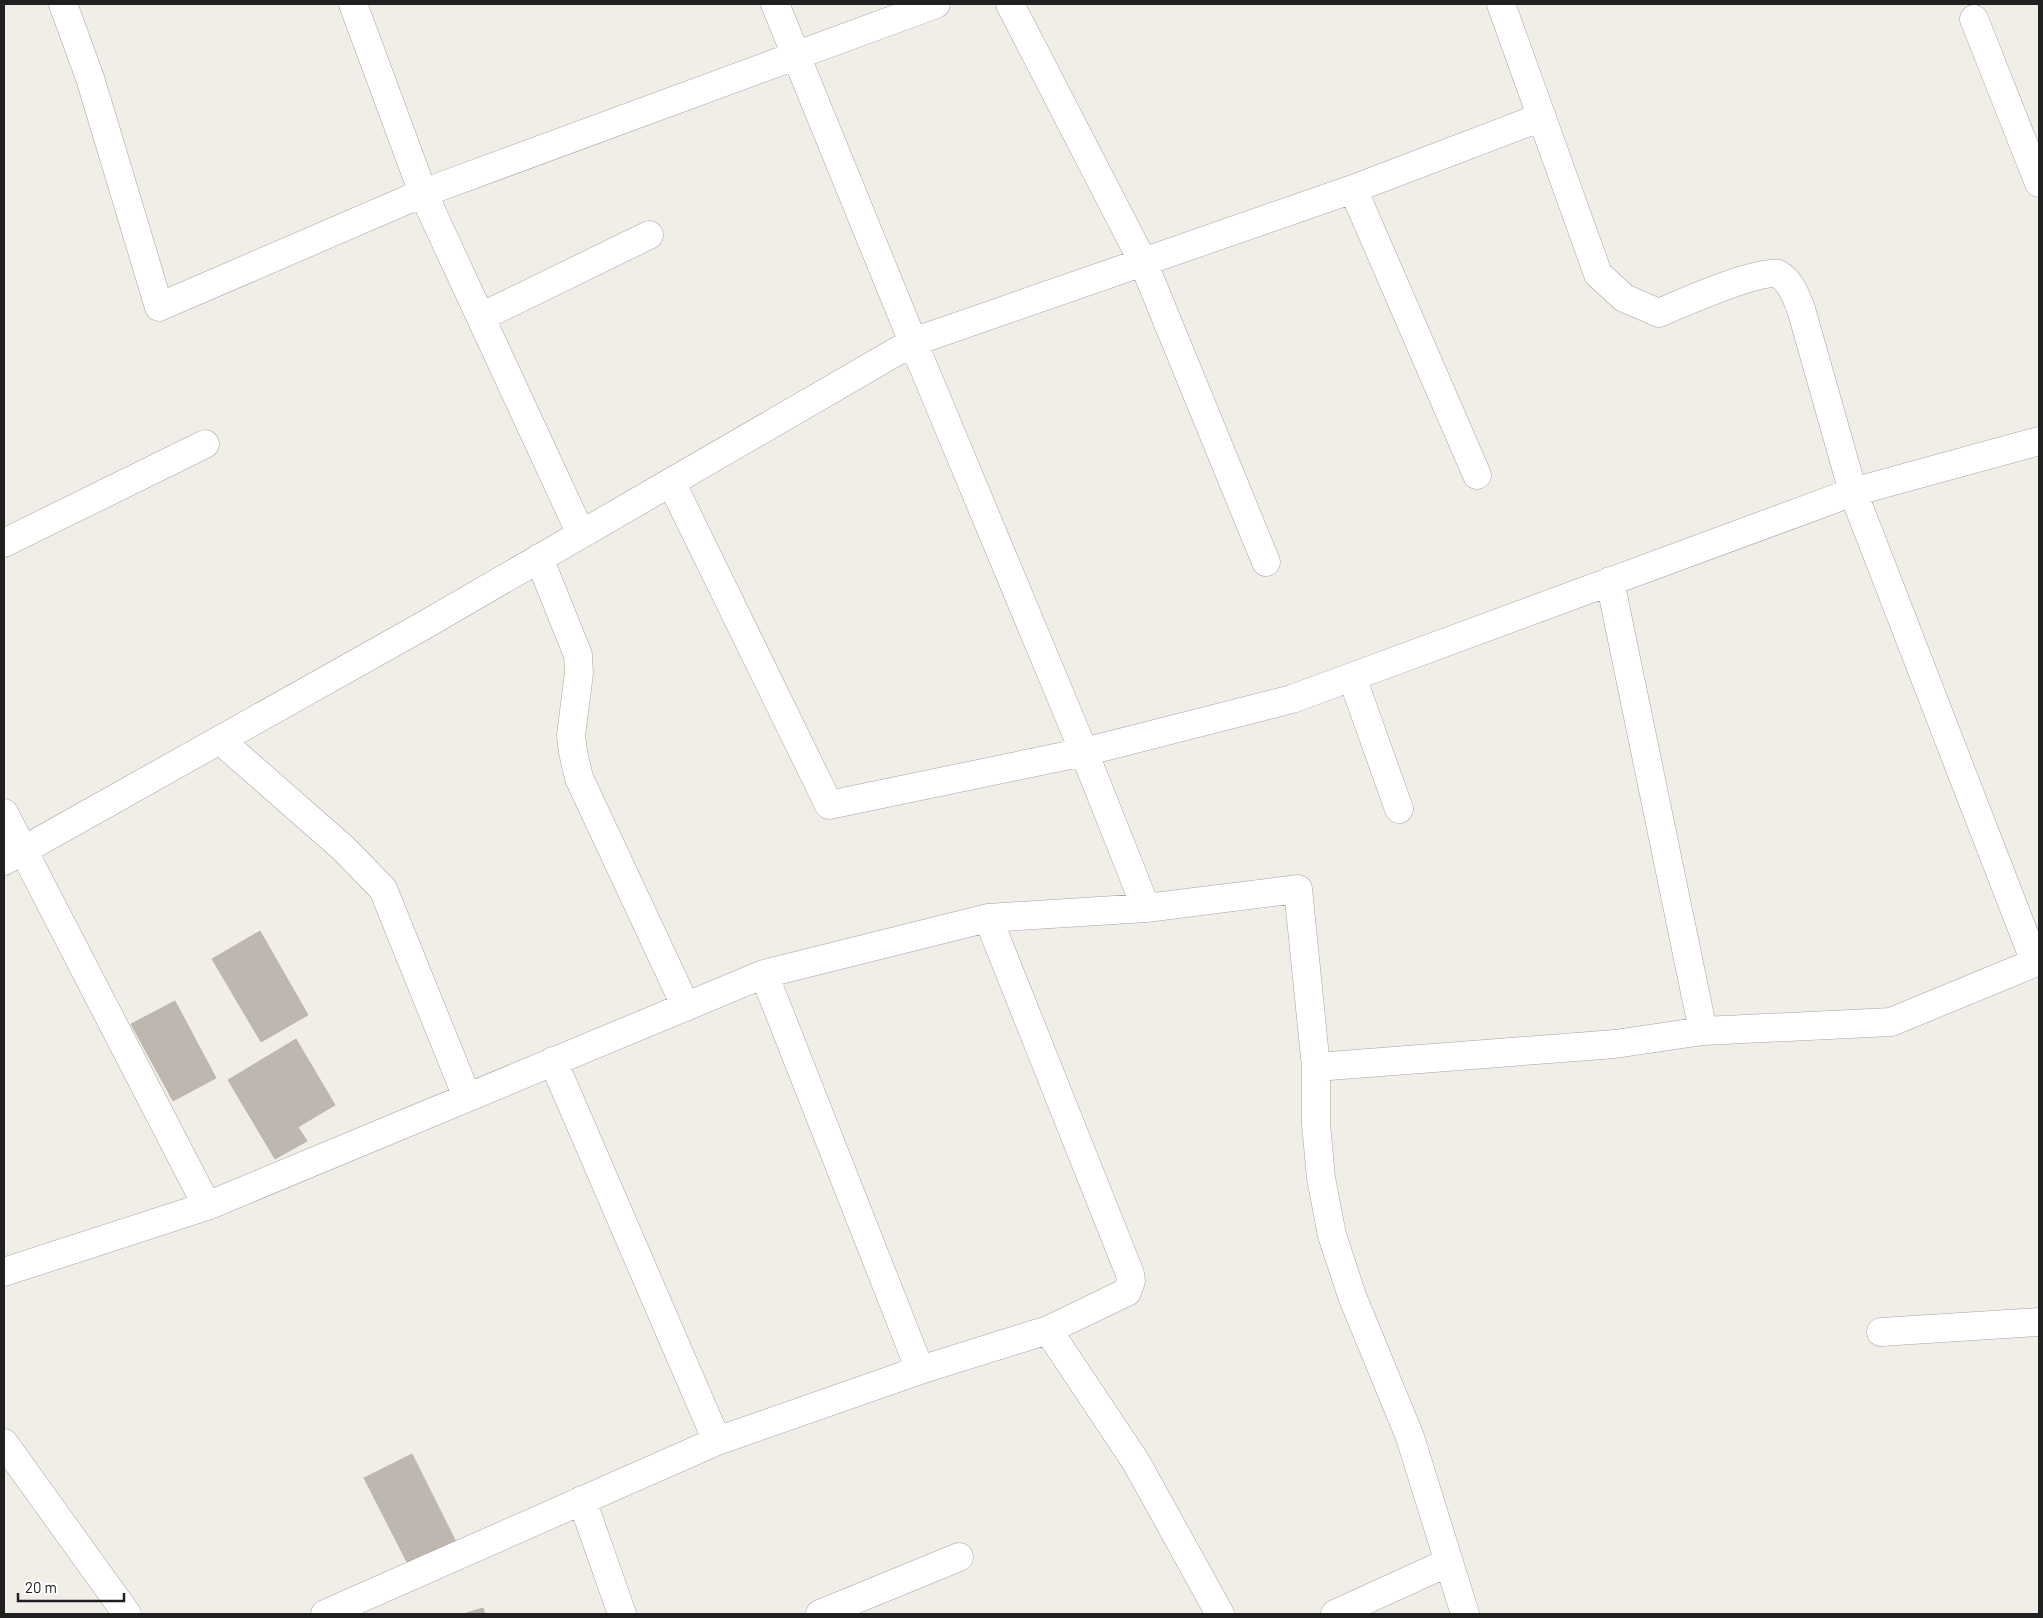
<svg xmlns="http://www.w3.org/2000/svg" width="2043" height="1618" font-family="Barlow,sans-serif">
  <rect width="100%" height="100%" fill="#f0eee7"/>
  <path fill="#bdb7b0" stroke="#c0b7ab" d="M 260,931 L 308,1015 L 261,1042 L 212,959 Z
    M 175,1001 L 216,1078 L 173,1101 L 131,1024 Z
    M 296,1039 L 335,1105 L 298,1127 L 307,1141 L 275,1159 L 228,1080 Z
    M 412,1454 L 458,1546 L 411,1570 L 364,1478 Z
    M 483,1608 L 485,1614 L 463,1614 Z"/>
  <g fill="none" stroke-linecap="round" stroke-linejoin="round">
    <defs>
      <path id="minor" d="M 63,4 L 90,78 L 159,307 L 423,193 L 936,4
        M 353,4 L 423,193 L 581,534
        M 1010,4 L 1143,262 L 1266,562
        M 1501,4 L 1598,274 L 1624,298 L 1659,313 C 1677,305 1764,267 1778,274 C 1791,281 1796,297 1801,309 L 1853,492 L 2035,962
        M 1974,19 L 2039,183
        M 1353,189 L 1477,475
        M 481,317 L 649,235
        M 671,482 L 829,805 L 1084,752 L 1292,699 L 1853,492 L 2039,441
        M 4,543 L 205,444
        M 539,558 L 578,655 L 579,673 L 571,735 L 573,752 L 579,778 L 686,1007
        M 1610,581 L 1703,1031
        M 1352,677 L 1399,809
        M 220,740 L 343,848 L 383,889 L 467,1097
        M 4,813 L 207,1206
        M 4,861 L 421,627 L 913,342 L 775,4
        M 1146,908 L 1084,752 L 913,342 L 1353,189 L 1542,117
        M 988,918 L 1130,1274 L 1131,1281 L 1127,1292 L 1048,1330
        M 764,974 L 988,918 L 1146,908 L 1298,889 L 1316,1067 L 1316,1124 L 1321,1178 L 1332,1235 L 1352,1296 L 1410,1437 L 1465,1614
        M 553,1061 L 717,1441
        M 1316,1067 L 1615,1044 L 1703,1031 L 1891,1022 L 2039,961
        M 4,1272 L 207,1206 L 764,974 L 920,1370
        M 1881,1332 L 2039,1322
        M 4,1443 L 127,1614
        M 582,1500 L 622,1614
        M 325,1614 L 717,1441 L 920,1370 L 1048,1330 L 1136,1462 L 1220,1614
        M 820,1614 L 959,1557
        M 1335,1614 L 1449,1562"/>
    </defs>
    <use href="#minor" stroke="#a4a4a4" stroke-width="29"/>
    <use href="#minor" stroke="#fff" stroke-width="28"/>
  </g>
  <rect width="2043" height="1618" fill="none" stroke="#202020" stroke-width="10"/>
  <path d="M18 1593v8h106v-8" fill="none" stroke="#202020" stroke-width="2.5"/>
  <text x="25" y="1593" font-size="15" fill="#202020" stroke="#ffffff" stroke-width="4" paint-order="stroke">20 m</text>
</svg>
